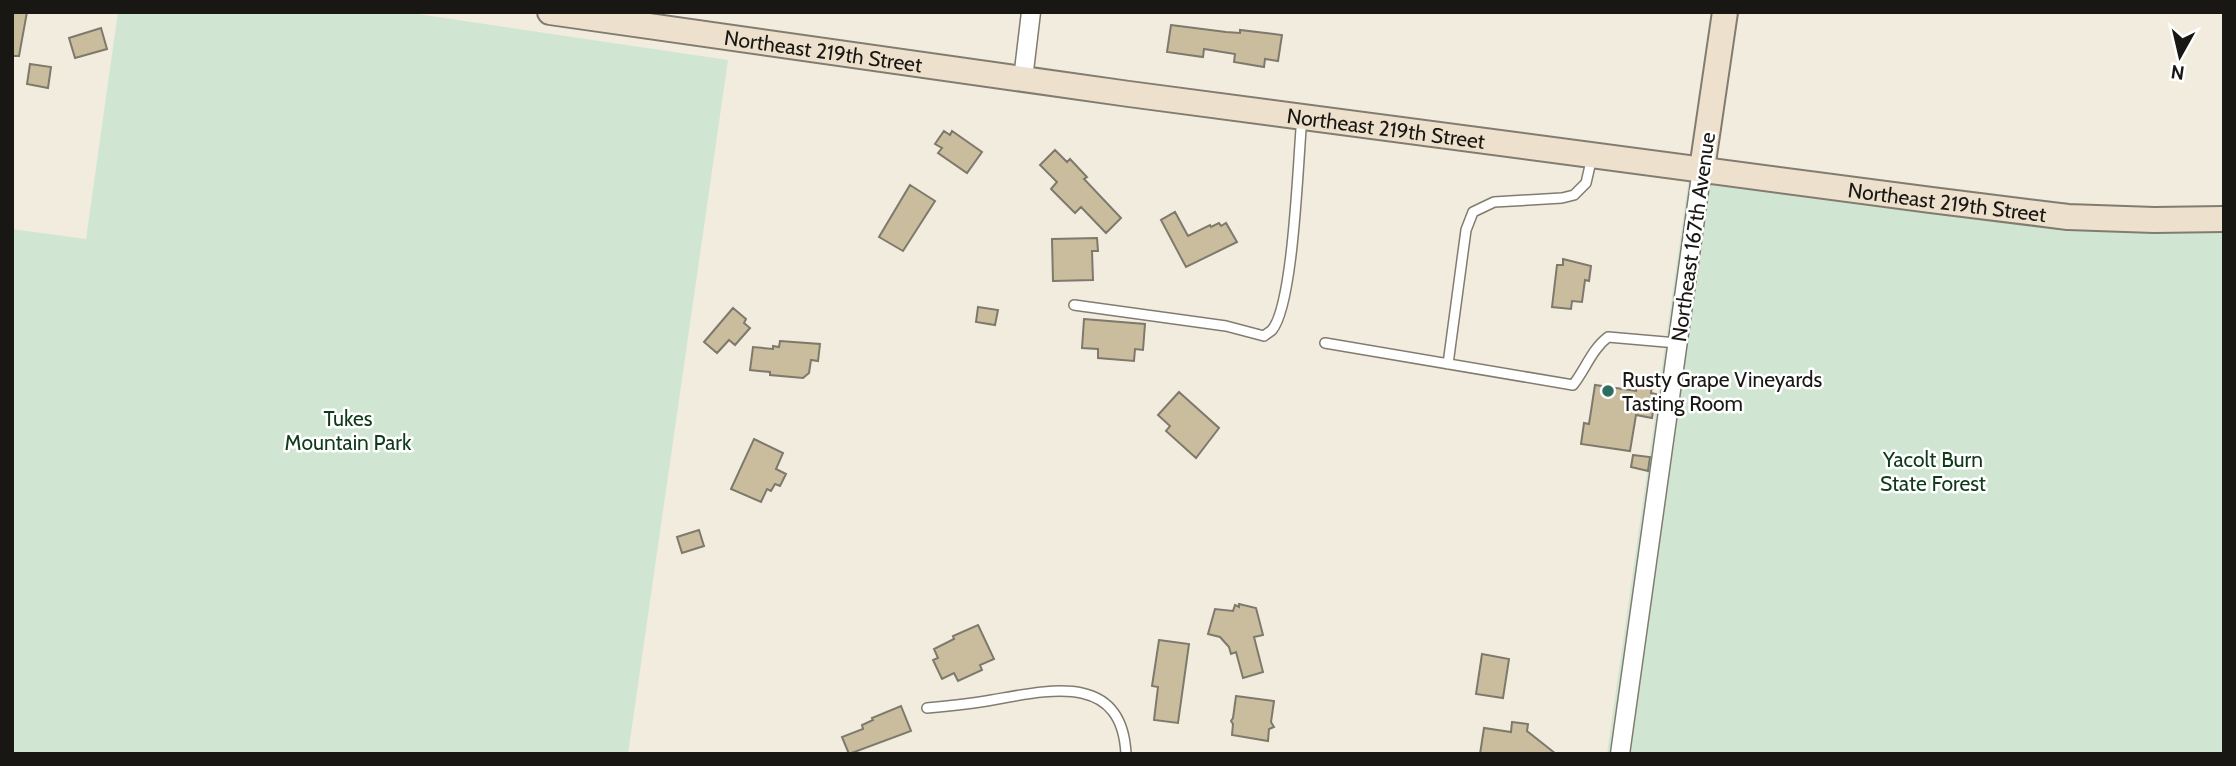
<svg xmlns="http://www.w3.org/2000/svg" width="2236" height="766" font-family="Cabin,sans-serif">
  <rect width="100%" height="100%" fill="#f2ecde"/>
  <path fill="#d0e6d2" d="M 118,12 L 404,12 L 728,60 L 628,754 L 12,754 L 12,229 L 86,239 Z
    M 1692,156 L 2224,222 L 2224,754 L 1607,754 Z"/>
  <path fill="#cabd9e" stroke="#7e796d" stroke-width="2" d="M 12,12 L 27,12 L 19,56 L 12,56 Z
    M 1171,25 L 1226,32 L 1240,33 L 1240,30 L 1282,35 L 1278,61 L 1265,59 L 1264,67 L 1234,62 L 1235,54 L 1204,49 L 1203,57 L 1167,52 Z
    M 101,28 L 107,49 L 75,58 L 69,38 Z
    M 30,64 L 51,67 L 48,88 L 27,84 Z
    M 944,131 L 950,135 L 952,131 L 982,152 L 967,173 L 938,153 L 942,148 L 935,144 Z
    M 1055,150 L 1067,162 L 1070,159 L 1087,177 L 1084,179 L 1121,218 L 1106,233 L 1081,207 L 1075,213 L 1051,189 L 1057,182 L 1040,165 Z
    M 910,185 L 935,201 L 903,251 L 879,237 Z
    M 1175,212 L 1188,236 L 1210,225 L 1211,227 L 1219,223 L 1221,226 L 1226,223 L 1237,242 L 1186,267 L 1161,220 Z
    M 1097,238 L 1098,251 L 1092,251 L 1093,280 L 1053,281 L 1052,239 Z
    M 1563,259 L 1591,266 L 1589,281 L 1585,280 L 1582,302 L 1572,301 L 1571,309 L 1552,307 L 1557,265 L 1563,265 Z
    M 978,307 L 998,310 L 995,325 L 976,322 Z
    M 733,308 L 746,319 L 744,323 L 750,328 L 735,345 L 729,340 L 717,353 L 704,342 Z
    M 1084,319 L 1145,324 L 1143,350 L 1135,349 L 1134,361 L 1098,358 L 1098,349 L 1082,348 Z
    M 780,341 L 820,344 L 818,361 L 811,360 L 809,373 L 803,378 L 770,375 L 770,372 L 750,370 L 753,347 L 773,349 L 773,346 L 779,347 Z
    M 1638,382 L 1652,385 L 1651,393 L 1656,394 L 1652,418 L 1636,415 L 1630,451 L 1581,444 L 1584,423 L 1589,424 L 1595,385 L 1636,391 Z
    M 1179,392 L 1219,428 L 1196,458 L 1166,431 L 1170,426 L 1158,415 Z
    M 754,439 L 783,453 L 776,469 L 786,474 L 780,486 L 775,484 L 771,491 L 767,489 L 761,502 L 731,489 Z
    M 1633,455 L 1650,457 L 1648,471 L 1631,467 Z
    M 699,530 L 704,546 L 682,553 L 677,537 Z
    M 1239,604 L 1256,608 L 1263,635 L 1254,637 L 1263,672 L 1243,678 L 1236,652 L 1231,654 L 1229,647 L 1220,637 L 1208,634 L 1215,609 L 1233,611 L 1235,605 L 1239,607 Z
    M 978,625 L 994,659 L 980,665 L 982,670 L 958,681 L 954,673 L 942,679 L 933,660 L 938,658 L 934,649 L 954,639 L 953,636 Z
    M 1159,640 L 1189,644 L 1178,723 L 1154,720 L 1158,687 L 1152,686 Z
    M 1482,654 L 1509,659 L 1503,698 L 1476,694 Z
    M 1236,696 L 1274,701 L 1271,722 L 1274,727 L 1269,729 L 1268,741 L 1232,735 L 1233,724 L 1231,721 L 1233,718 Z
    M 901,706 L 911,731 L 849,754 L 842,737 L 863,729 L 862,725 L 873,720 L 872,718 Z
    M 1512,722 L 1528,724 L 1527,731 L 1556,754 L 1480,754 L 1484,728 L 1511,732 Z"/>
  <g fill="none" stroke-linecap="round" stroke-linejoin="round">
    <defs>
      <path id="lane" d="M 1074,305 L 1226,326 L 1264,336 C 1266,334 1270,332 1272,330 C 1294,304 1298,157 1302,117
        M 1325,343 L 1573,385 C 1585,370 1592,349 1608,337 L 1677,343
        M 1448,364 L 1466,230 L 1473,212 L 1494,202 L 1562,198 L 1574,195 L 1586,183 L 1592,157
        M 927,708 C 949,706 971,704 992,700 C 1049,690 1122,672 1126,754"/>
      <path id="street" d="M 1023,79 L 1031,12
        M 1620,754 L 1702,169"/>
      <g id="secondary">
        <path id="s1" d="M 550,12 L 1129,94 L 1931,200 L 2068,217 L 2154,220 L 2224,219"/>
        <path d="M 1702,169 L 1725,12"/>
      </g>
    </defs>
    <use href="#lane" stroke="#827c70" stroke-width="12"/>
    <use href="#street" stroke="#827c70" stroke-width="21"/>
    <use href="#secondary" stroke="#827c70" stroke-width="28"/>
    <use href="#lane" stroke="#fff" stroke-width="9"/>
    <use href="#street" stroke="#fff" stroke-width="18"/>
    <use href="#secondary" stroke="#ede0cd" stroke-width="24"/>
  </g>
  <circle fill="#2c6f60" stroke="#fff" stroke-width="2.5" cx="1608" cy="391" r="7"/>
  <g text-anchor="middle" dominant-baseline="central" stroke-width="5" stroke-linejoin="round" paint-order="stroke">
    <g font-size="21" fill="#191713" stroke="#fff">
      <text stroke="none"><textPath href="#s1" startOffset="276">Northeast 219th Street</textPath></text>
      <text stroke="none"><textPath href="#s1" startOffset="844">Northeast 219th Street</textPath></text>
      <text stroke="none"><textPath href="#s1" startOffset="1410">Northeast 219th Street</textPath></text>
      <text transform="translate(1693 237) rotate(-82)">Northeast 167th Avenue</text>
    </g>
    <g font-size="21" fill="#191713" stroke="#fff" text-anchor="start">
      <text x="1622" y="379">Rusty Grape Vineyards<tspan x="1622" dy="24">Tasting Room</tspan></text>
    </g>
    <g font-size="21" fill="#103b1a" stroke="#fff">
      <text x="348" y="418">Tukes<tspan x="348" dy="24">Mountain Park</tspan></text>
      <text x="1933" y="459">Yacolt Burn<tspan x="1933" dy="24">State Forest</tspan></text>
    </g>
  </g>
  <rect width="2236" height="766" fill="none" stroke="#191713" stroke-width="28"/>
  <g transform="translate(2180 56) rotate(188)" stroke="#ffffff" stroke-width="5" paint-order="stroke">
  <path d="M0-5L12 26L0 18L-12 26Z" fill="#191713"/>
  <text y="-10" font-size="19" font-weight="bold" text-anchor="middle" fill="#191713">N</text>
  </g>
</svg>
